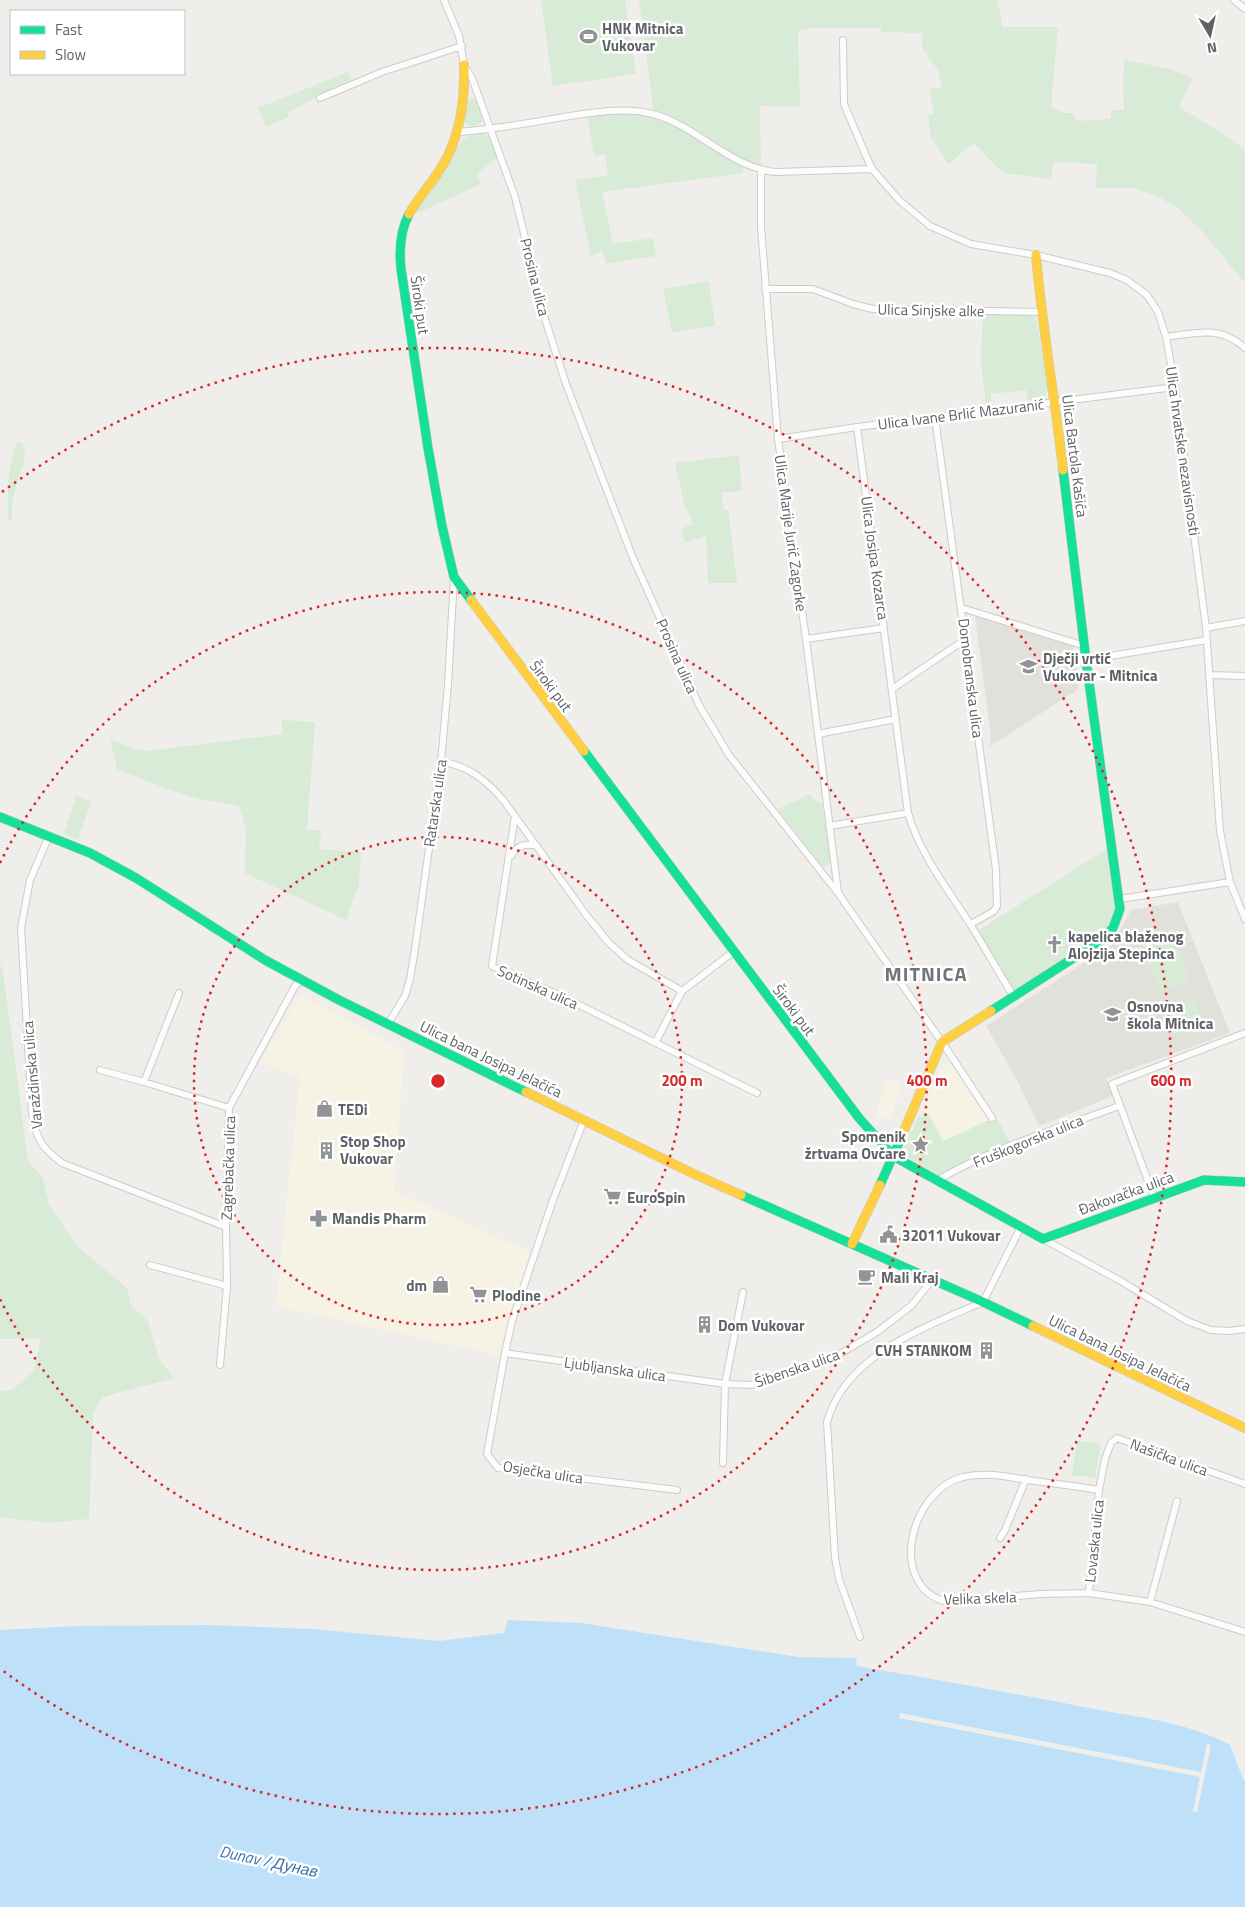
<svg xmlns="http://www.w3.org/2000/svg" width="1245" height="1907" font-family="'Titillium Web',sans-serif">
  <rect width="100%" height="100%" fill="#efeeea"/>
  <path fill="#f7f3e4" d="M 301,995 L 404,1051 L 394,1191 L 530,1252 L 499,1355 L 276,1306 L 300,1077 L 260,1062 Z
    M 949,1060 L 989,1121 L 943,1141 L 929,1115 L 923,1112 L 939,1072 Z
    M 887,1080 L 901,1084 L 891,1120 L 876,1115 Z"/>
  <path fill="#e2e0da" d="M 975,616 L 1073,646 L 1079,689 L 989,747 L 991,737 Z
    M 1178,902 L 1230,1033 L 1106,1078 L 1113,1096 L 1039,1126 L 1018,1082 L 986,1026 L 1113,944 L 1131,910 Z"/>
  <path fill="#d8ebd6" d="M 541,0 L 625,0 L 636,74 L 553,86 Z
    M 639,0 L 997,0 L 1003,27 L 1058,27 L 1051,107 L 1064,113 L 1074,113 L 1076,121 L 1111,119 L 1111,110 L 1124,110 L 1123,86 L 1124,59 L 1172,70 L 1192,78 L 1179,107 C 1202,121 1225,133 1245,150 L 1245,283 L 1202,231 L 1178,208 L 1157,196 L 1132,188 L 1096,188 L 1097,164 L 1054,162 L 1051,179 L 1009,174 L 1000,170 L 974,143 L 948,164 L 931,137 L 928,115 L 934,114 L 929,89 L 942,87 L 938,70 L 922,48 L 923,33 L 881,32 L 881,28 L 813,28 L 799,31 L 798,36 L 800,107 L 760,106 L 761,171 L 742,162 L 743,173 L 602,192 L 613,244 L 653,238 L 656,256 L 606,264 L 602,251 L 591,256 L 575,180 L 608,175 L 605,154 L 594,156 L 587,114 L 628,110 L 654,114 Z
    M 348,72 L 351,79 L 287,113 L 289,117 L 266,127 L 258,108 Z
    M 471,98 L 476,99 L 483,119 L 481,123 L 471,127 L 465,123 C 463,116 465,103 471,98 Z
    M 482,133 L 491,138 L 498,157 L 477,174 L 481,184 L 415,214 L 413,210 L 446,169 L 459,144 L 466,137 Z
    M 709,281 L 715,326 L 672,332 L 663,289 Z
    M 983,312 L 1033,314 L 1036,317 L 1048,389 L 1044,398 L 1030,401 L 1027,398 L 1026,390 L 991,394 L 991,401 L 986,404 L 981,361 Z
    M 17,442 L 22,443 C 30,457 18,475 15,490 C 12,500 12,511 12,522 L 8,519 C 8,492 7,467 17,442 Z
    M 739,455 L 742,490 L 721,493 L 724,510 L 728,510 L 737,583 L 708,583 L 706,536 L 685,543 L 681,529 L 693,524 L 688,510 L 686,511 L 675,463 Z
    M 282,720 L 315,722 L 307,829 L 321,831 L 319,849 L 361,852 L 359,884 L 346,920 L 245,873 L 246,829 L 240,807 C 226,801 210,802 195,798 C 168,790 143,779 117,769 L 110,739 L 135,749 L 146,751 L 282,734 Z
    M 810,794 L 815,800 L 822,804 L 831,861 L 826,866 L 822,866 L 778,809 Z
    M 76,796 L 91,801 L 78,840 L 64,834 Z
    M 1110,847 C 1112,866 1122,902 1115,920 C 1105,943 1039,976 1016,991 L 1014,990 L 979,934 L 979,930 Z
    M 1172,932 L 1190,980 L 1160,992 L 1141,943 Z
    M 0,964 L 3,971 L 28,1161 L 43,1178 L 49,1204 L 78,1247 L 127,1288 L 131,1306 L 148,1321 L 159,1359 L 174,1378 L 103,1397 L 93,1412 L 89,1519 L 48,1523 L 0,1517 L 0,1391 L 12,1390 L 33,1372 L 41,1339 L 0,1339 Z
    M 1194,998 L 1205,1029 L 1189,1034 L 1179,1003 Z
    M 1178,1009 L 1186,1031 L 1174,1036 L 1166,1013 Z
    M 925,1113 L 929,1115 L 943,1141 L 996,1117 L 1011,1143 L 940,1176 L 906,1156 L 902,1152 L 919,1116 L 922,1118 Z
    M 1077,1441 L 1101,1444 L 1095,1478 L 1072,1475 Z"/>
  <path fill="#bfe0f9" d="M 508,1620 L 581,1623 L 798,1657 L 856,1658 L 857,1666 C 936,1680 1015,1693 1094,1709 C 1138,1717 1190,1723 1230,1745 L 1243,1779 L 1245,1780 L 1245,1907 L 0,1907 L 0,1630 L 77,1626 L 208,1625 L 312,1629 L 439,1641 L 504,1633 Z"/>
  <path fill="#efeeea" d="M 900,1713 L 1201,1772 L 1207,1744 L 1211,1745 L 1197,1812 L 1193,1811 L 1200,1777 L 899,1718 Z"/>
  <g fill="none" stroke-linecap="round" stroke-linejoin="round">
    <defs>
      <path id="street" d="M 444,0 L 459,36 L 464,65 L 472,78 L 515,197 L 546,322 L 566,384 L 633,558 L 699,705 L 729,755 L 838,893 L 942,1042 L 992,1118
        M 1234,0 L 1245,9
        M 843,40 L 844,104 L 867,158 L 872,169 L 899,200 L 930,226 L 971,244 L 1036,255 L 1110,273 L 1127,280 L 1147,295 L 1158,312 L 1166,337 L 1175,387 L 1206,628 L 1220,831 L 1230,882 L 1245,919
        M 320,98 L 382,72 L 462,46
        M 457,132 C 494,130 533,122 570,116 C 597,112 626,107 653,114 C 697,126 730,168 776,172 L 872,169
        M 761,171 L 761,227 L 778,439 L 806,639 L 838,892
        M 765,289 L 813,289 L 853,304 L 873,309 L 1041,312
        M 1166,337 C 1197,333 1220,325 1245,348
        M 935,417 L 996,870 L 997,906 L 994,911 L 971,924
        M 857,427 L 908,813 C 920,854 947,888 970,924 C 985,948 999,973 1014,997
        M 778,439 L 857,427 L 1175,387
        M 962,608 L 1085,646
        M 1206,628 L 1245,621
        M 806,639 L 884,628
        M 1086,660 L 1207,640
        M 1210,675 L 1245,676
        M 892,689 L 966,639
        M 818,734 L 896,719
        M 441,762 C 468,765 487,781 504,801 L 587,916 L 609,943 L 628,960 L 682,991
        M 515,816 L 492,966 L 561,996 L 757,1093
        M 829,826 L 908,813
        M 49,836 L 30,880 L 21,928 L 32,1113 C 36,1139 41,1147 62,1163 L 226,1227
        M 511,856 C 517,845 526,843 537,846
        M 1120,899 L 1230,882
        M 179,993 L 144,1082 L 229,1108
        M 388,1024 L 405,996 L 410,979 L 415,949 L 441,762 L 448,684 L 454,577
        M 655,1043 L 682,991 L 733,952
        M 100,1070 L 144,1082
        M 584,1120 L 553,1200 L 512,1321 L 505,1353 L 487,1454 L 498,1468 L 677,1490
        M 938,1180 C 992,1148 1060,1128 1119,1106
        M 1154,1197 L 1112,1084 L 1245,1033
        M 1043,1239 L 1119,1280 L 1187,1321 L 1211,1330 L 1229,1331 L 1245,1329
        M 150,1265 L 227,1286
        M 505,1353 L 725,1384 L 752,1385 L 838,1355 L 877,1332 L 911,1306 L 932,1280
        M 220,1365 L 227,1286 L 226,1227 L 229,1108 L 295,986 L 301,980
        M 723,1463 L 725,1384 L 743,1292
        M 1099,1490 C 1075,1486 1051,1483 1027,1480 C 1005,1476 985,1472 963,1477 C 909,1491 887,1587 947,1602 L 1041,1594 L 1089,1593 L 1150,1602 L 1245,1632
        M 1000,1538 L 1005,1530 L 1026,1479
        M 1089,1593 L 1099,1490 L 1105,1459 L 1111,1443 L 1117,1438 L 1245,1484
        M 1150,1602 L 1177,1501
        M 860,1637 L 839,1579 L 835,1558 L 827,1422 C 845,1355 925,1327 983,1302 L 1021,1227"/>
      <path id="fast" d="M 409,214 C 400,231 399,250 401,269 L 428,448 L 442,526 L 454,577 L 471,600
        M 584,751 L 859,1118 L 893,1156 L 880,1185
        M 0,817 L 90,853 L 136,878 L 265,960 L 339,1000 L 526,1092
        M 991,1011 L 1100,941 L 1113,928 L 1120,909 L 1086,660 L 1063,470
        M 900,1140 L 893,1156 L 1043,1239 L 1204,1180 L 1245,1182
        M 741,1195 L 983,1302 L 1033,1326"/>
      <path id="slow" d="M 409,214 C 419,196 434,181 444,163 C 461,133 465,98 464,65
        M 1036,255 C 1042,327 1055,398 1063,470
        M 471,600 L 584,751
        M 526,1092 L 694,1174 L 741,1195
        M 900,1140 L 942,1042 L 991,1011
        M 852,1244 L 880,1185
        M 1033,1326 L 1245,1428"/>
    </defs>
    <use href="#street" stroke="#cbcccc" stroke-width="8"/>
    <use href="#fast" stroke="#cacacb" stroke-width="10"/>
    <use href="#slow" stroke="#cacacb" stroke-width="10"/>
    <use href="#street" stroke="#fdfcfc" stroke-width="6"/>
    <use href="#fast" stroke="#16e098" stroke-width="9"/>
    <use href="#slow" stroke="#ffcf43" stroke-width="9"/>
  </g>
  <g fill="none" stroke="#d62828" stroke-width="2.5" stroke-dasharray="2.5 5">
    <circle cx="438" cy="1081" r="244"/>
    <path d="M0 863A489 489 0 1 1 0 1299"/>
    <path d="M2 492A733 733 0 1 1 2 1670"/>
  </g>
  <defs>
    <symbol id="stadium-bare" viewBox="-9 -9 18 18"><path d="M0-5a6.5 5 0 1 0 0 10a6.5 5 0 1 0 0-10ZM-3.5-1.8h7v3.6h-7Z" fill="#919496" stroke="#fff" stroke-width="2.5" paint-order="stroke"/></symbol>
    <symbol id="school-bare" viewBox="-9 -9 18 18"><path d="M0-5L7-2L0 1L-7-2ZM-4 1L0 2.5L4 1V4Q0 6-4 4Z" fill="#919496" stroke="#fff" stroke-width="2.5" paint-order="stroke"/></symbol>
    <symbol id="church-bare" viewBox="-9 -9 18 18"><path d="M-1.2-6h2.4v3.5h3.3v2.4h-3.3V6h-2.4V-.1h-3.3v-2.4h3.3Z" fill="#919496" stroke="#fff" stroke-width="2.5" paint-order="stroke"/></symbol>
    <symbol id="shop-bare" viewBox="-9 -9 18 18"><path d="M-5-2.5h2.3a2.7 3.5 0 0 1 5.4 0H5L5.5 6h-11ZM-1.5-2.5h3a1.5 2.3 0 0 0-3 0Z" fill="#919496" stroke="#fff" stroke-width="2.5" paint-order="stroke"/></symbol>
    <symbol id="sight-bare" viewBox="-9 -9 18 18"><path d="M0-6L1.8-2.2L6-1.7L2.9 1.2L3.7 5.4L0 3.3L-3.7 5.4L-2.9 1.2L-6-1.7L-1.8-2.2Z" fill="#919496" stroke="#fff" stroke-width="2.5" paint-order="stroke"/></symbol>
    <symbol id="building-bare" viewBox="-9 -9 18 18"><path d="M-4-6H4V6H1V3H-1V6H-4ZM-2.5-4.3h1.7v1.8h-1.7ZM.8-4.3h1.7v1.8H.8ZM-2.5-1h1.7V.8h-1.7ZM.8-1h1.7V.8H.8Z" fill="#919496" stroke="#fff" stroke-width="2.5" paint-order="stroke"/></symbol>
    <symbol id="supermarket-bare" viewBox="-9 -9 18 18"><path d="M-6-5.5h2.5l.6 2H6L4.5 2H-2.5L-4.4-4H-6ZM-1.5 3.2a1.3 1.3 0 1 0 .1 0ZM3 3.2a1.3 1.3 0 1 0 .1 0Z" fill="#919496" stroke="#fff" stroke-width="2.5" paint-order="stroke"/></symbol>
    <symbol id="pharmacy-bare" viewBox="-9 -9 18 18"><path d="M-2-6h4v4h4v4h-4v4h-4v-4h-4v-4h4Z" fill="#919496" stroke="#fff" stroke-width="2.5" paint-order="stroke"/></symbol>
    <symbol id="civic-bare" viewBox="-9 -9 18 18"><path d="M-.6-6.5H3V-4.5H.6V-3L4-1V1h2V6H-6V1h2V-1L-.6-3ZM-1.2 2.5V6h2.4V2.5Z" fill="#919496" stroke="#fff" stroke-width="2.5" paint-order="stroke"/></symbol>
    <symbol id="cafe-bare" viewBox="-9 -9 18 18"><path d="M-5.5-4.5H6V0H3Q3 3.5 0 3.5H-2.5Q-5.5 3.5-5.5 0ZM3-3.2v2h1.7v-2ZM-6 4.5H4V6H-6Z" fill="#919496" stroke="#fff" stroke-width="2.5" paint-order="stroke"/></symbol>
  </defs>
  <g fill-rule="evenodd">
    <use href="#stadium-bare" x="576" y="24" width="25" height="25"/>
    <use href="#school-bare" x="1016" y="654" width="25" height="25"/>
    <use href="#church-bare" x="1042" y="932" width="25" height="25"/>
    <use href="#school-bare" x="1100" y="1002" width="25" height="25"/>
    <use href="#shop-bare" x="312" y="1096" width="25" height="25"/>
    <use href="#sight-bare" x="908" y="1132" width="25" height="25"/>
    <use href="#building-bare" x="314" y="1138" width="25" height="25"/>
    <use href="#supermarket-bare" x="600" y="1184" width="25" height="25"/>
    <use href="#pharmacy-bare" x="306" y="1206" width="25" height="25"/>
    <use href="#civic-bare" x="876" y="1222" width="25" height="25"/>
    <use href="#cafe-bare" x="854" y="1264" width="25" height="25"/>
    <use href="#shop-bare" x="428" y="1272" width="25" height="25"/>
    <use href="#supermarket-bare" x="466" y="1282" width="25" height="25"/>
    <use href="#building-bare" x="692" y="1312" width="25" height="25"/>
    <use href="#building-bare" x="974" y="1338" width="25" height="25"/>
  </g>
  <g text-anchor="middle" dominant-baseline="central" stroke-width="5" stroke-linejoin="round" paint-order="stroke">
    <g font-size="15" font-weight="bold" fill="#5f6368" stroke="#fff" text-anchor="start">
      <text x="602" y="28">HNK Mitnica<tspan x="602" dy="17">Vukovar</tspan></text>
      <text x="1043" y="658">Dječji vrtić<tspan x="1043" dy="17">Vukovar - Mitnica</tspan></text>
      <text x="1068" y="936">kapelica blaženog<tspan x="1068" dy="17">Alojzija Stepinca</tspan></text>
      <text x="1127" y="1006">Osnovna<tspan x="1127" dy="17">škola Mitnica</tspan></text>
      <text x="338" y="1109">TEDi</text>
      <text x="906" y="1136" text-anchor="end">Spomenik<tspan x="906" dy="17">žrtvama Ovčare</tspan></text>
      <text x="340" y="1141">Stop Shop<tspan x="340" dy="17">Vukovar</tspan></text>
      <text x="627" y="1197">EuroSpin</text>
      <text x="332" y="1218">Mandis Pharm</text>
      <text x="902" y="1235">32011 Vukovar</text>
      <text x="881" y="1277">Mali Kraj</text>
      <text x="427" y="1285" text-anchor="end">dm</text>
      <text x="492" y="1295">Plodine</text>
      <text x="718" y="1325">Dom Vukovar</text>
      <text x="972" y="1350" text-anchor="end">CVH STANKOM</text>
    </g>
    <g font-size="15" fill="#5f6368" stroke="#fff">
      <text transform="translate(535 277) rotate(76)">Prosina ulica</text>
      <text transform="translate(420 305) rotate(82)">Široki put</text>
      <text transform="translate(931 310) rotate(1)">Ulica Sinjske alke</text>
      <text transform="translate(961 414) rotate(-7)">Ulica Ivane Brlić Mazuranić</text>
      <text transform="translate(1183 451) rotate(82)">Ulica hrvatske nezavisnosti</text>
      <text transform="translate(1075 456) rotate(83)">Ulica Bartola Kašića</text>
      <text transform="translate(791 533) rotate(82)">Ulica Marije Jurić Zagorke</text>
      <text transform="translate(875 558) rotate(82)">Ulica Josipa Kozarca</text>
      <text transform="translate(677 656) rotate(66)">Prosina ulica</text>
      <text transform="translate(971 678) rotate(83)">Domobranska ulica</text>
      <text transform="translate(551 686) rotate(53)">Široki put</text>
      <text transform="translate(435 803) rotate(-82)">Ratarska ulica</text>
      <text transform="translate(538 987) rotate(24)">Sotinska ulica</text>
      <text transform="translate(794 1010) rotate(53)">Široki put</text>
      <text transform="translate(491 1059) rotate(26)">Ulica bana Josipa Jelačića</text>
      <text transform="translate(32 1075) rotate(-95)">Varaždinska ulica</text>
      <text transform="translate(1028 1141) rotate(-22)">Fruškogorska ulica</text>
      <text transform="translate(228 1168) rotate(-88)">Zagrebačka ulica</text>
      <text transform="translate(1126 1193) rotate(-20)">Đakovačka ulica</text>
      <text transform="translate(1120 1353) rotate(26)">Ulica bana Josipa Jelačića</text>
      <text transform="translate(797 1368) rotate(-19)">Šibenska ulica</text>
      <text transform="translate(615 1369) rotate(8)">Ljubljanska ulica</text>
      <text transform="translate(1169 1457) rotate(20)">Našička ulica</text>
      <text transform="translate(543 1472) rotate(9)">Osječka ulica</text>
      <text transform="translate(1094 1541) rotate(-84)">Lovaska ulica</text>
      <text transform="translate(980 1598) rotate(-2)">Velika skela</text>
    </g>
    <g font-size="16" font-style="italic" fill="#4174aa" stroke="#fff">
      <text transform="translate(269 1861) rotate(12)">Dunav / Дунав</text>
    </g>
    <g font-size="20" font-weight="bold" letter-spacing="1" fill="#70757a" stroke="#fff">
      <text x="926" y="973">MITNICA</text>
    </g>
  </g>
  <circle cx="438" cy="1081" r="8" fill="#d62828" stroke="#fff" stroke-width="2.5"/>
  <g font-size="15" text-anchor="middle" font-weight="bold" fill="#d62828" stroke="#fff" stroke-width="5" stroke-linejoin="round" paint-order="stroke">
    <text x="682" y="1086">200 m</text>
    <text x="927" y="1086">400 m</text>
    <text x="1171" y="1086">600 m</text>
  </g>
  <rect x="10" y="10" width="175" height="65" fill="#ffffff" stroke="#bfc1c3"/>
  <rect x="20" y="26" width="25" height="8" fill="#16e098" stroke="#bfc1c3"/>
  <text x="55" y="35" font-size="15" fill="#5f6368">Fast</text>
  <rect x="20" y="51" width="25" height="8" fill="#ffcf43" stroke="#bfc1c3"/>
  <text x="55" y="60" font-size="15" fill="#5f6368">Slow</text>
  <g transform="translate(1210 35) rotate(171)" stroke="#ffffff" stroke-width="4" paint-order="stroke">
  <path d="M0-4L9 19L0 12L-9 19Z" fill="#5f6368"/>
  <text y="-8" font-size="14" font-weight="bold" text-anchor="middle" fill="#5f6368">N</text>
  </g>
</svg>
